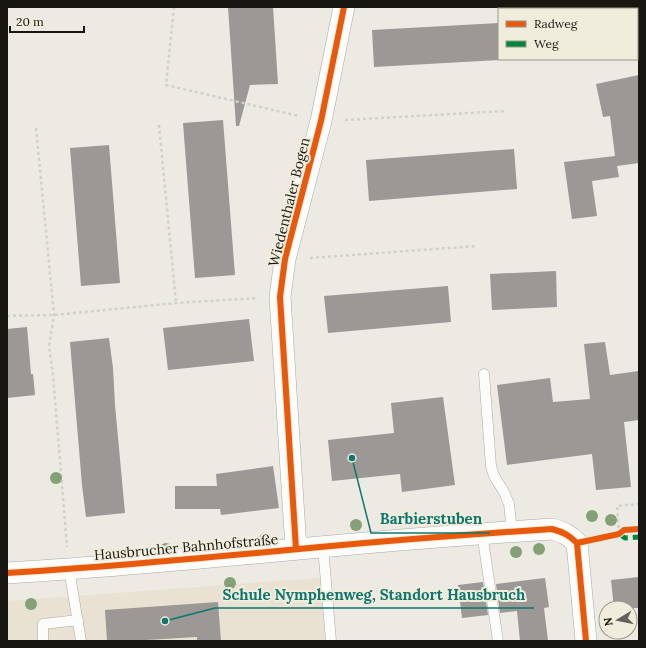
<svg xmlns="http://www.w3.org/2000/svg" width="646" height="648" font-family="Lora,serif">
  <rect width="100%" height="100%" fill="#eceae2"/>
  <path fill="#e9e1d2" d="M 320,578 L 325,641 L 7,641 L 7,601 Z"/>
  <path fill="#9b9895" d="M 228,7 L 273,7 L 278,84 L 250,85 L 239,126 L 236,126 Z
    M 499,23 L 499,60 L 374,67 L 372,30 Z
    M 639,75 L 639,163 L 617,166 L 619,177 L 592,181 L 597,216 L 572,219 L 564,162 L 615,156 L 610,116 L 603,117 L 596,84 Z
    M 223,120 L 235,275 L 195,278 L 183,123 Z
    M 109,145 L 120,283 L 81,286 L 70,148 Z
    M 514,149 L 517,189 L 369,201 L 366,160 Z
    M 556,271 L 557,307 L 492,310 L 490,274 Z
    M 448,286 L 451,322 L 328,333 L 324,296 Z
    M 249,319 L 254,361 L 168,370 L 163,328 Z
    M 27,327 L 31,374 L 33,374 L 35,395 L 7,398 L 7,329 Z
    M 109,338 L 113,368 L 115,405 L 125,513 L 86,517 L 82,485 L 70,342 Z
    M 605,342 L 610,375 L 639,371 L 639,420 L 624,422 L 631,487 L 596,490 L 592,454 L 507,465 L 497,385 L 550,378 L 553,402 L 590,399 L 584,344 Z
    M 443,397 L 455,485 L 402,492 L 400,474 L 332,481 L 328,440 L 394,433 L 391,403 Z
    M 273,466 L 279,508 L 221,515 L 220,509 L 175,509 L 175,486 L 217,486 L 216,474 Z
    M 639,577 L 639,608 L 614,608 L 611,580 Z
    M 545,578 L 549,607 L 544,608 L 548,641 L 520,641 L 517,611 L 500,613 L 496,584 Z
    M 483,582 L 488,615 L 462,618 L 458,585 Z
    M 218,602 L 221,641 L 197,641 L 197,637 L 129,641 L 107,641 L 105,610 Z"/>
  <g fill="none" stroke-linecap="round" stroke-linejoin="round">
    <defs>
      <path id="service" d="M 484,374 L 491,466 L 494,476 L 504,492 L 509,504 L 512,531
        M 482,533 L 498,641
        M 323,547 L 331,641
        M 69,569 L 81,641
        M 43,641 L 43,624 L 78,620"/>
      <path id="minor" d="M 296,549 L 280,297 L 285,259 L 321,121 L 344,7
        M 7,573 C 112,567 216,557 320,547 C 397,540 475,534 552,529 C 563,532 569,535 577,543 L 586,641"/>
    </defs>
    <use href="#service" stroke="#aba9a3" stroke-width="11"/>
    <use href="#minor" stroke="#aba9a3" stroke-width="22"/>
    <path stroke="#d0d0ce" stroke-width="2.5" stroke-dasharray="3 3" stroke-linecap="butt" d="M 174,7 L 166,85 L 299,116
      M 345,120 L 505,111
      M 159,125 L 176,303
      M 36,128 L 54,315 L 49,346 L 53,375 L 67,547
      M 310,258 L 477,246
      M 7,316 L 54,315 L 176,303 L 258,298
      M 619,534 L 617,506 L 639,504"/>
    <use href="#service" stroke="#fcfcfb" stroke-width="10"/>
    <use href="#minor" stroke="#fcfcfb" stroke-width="21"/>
    <path stroke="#00873e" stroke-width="5" stroke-dasharray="10 5" stroke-linecap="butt" d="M 619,534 L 625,538 L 639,537"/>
    <defs>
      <path id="cycleway" d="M 577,543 L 586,641
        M 577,543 L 619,534 L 624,530 L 639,529
        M 296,549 L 280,297 L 285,259 L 321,121 L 344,7
        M 7,573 C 112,567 216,557 320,547 C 397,540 475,534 552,529 C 563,532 569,535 577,543"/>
    </defs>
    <use href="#cycleway" stroke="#f1eddd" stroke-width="8"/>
    <use href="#cycleway" stroke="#e8590c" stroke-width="6"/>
  </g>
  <g fill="#84a176">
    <circle cx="56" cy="478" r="6"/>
    <circle cx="592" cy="516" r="6"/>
    <circle cx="611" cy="520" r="6"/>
    <circle cx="356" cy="525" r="6"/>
    <circle cx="265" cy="539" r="6"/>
    <circle cx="166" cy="549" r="6"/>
    <circle cx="539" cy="549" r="6"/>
    <circle cx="516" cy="552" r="6"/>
    <circle cx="230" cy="583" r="6"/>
    <circle cx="31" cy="604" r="6"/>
  </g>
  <g text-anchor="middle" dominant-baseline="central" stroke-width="4" stroke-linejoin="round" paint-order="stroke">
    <g font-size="14" fill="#171610" stroke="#f1eddd">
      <text transform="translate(289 202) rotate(-76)">Wiedenthaler Bogen</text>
      <text transform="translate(186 547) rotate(-5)">Hausbrucher Bahnhofstraße</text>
    </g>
  </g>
  <path fill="none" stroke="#0f766e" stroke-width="1.5" d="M352 458L371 533H490M165 621L215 608H534"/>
  <g fill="#0f766e" stroke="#f1eddd" stroke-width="1.5">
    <circle cx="352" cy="458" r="4"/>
    <circle cx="165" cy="621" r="4"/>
  </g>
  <g font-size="15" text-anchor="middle" font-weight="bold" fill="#0f766e" stroke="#f1eddd" stroke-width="4" stroke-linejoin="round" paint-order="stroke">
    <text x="431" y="524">Barbierstuben</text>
    <text x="374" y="600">Schule Nymphenweg, Standort Hausbruch</text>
  </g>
  <rect width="646" height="648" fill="none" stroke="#171610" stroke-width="16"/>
  <rect x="498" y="8" width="140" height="52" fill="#f1eddd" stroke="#9a978b"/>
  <rect x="506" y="21" width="20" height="6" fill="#e8590c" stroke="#9a978b"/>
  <text x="534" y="28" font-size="12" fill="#171610">Radweg</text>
  <rect x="506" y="41" width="20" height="6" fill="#00873e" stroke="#9a978b"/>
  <text x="534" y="48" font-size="12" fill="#171610">Weg</text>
  <g transform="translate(618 620) rotate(260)"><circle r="19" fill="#f1eddd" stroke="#9a978b"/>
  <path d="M0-3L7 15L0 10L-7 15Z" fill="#62605a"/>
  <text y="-6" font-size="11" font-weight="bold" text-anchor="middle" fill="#171610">N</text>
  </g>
  <path d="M10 26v6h74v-6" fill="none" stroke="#171610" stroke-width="2"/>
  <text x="16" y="26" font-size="12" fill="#171610" stroke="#f1eddd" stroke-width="3" paint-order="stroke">20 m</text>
</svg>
